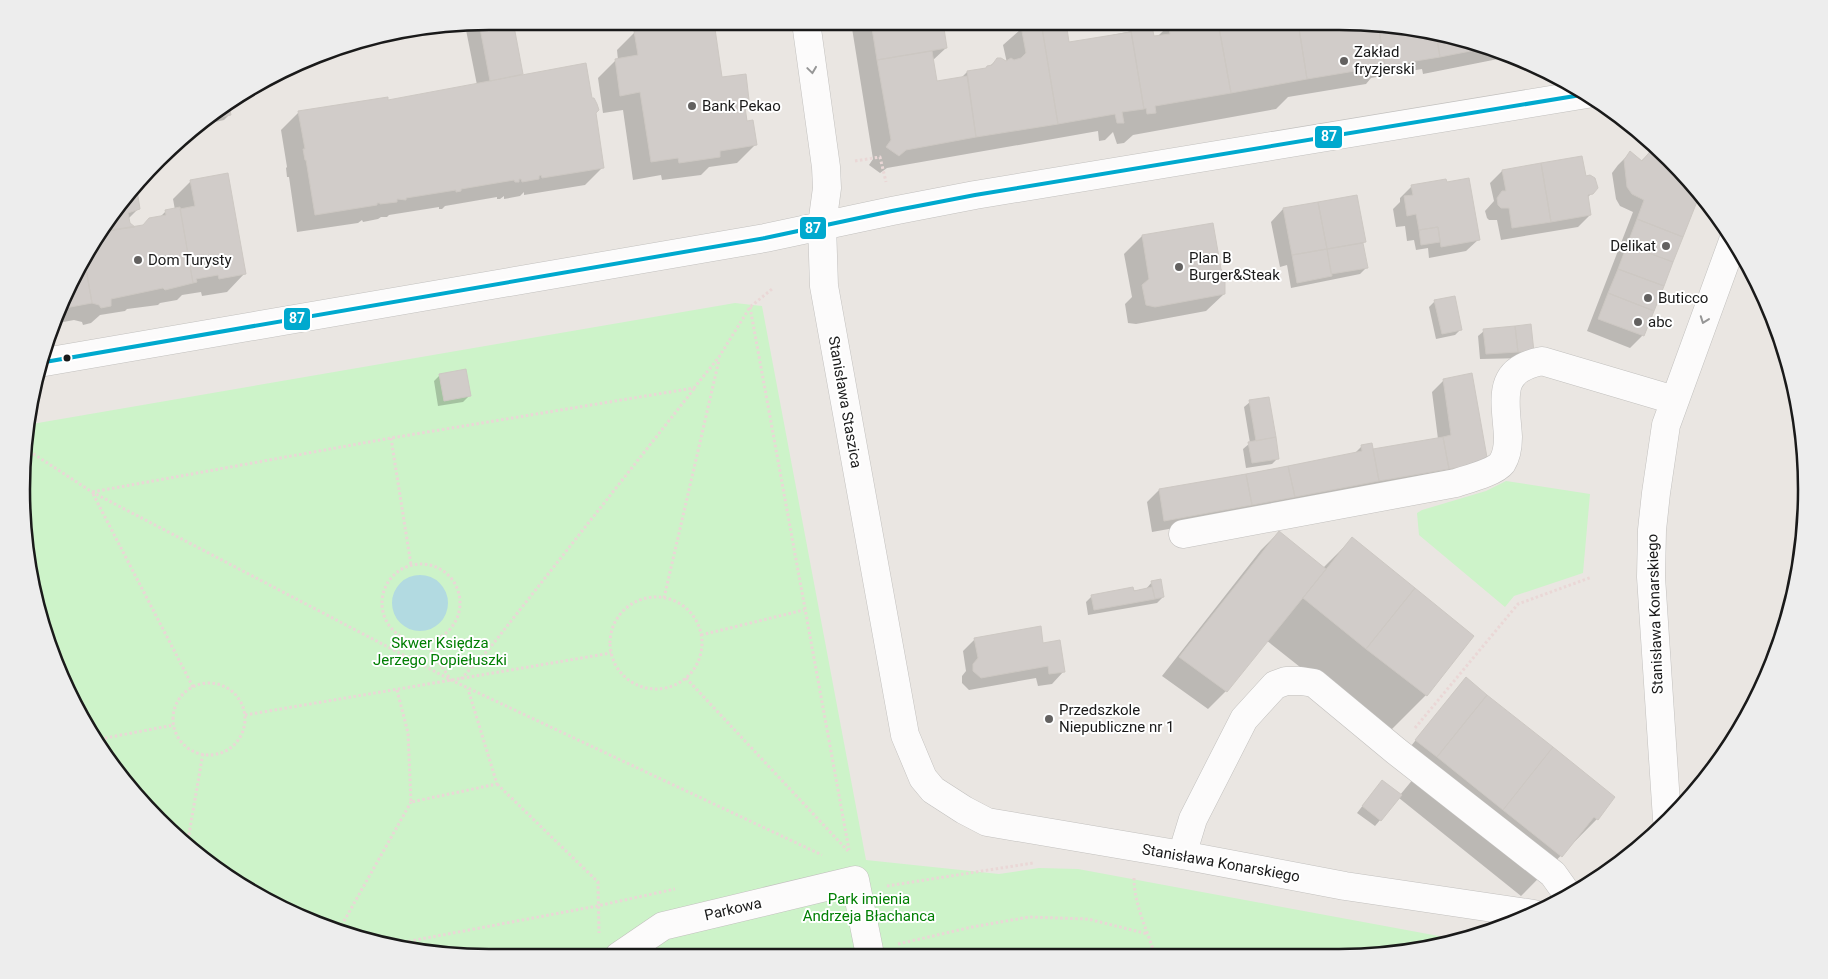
<svg xmlns="http://www.w3.org/2000/svg" width="1828" height="979" font-family="Roboto,sans-serif">
  <rect width="100%" height="100%" fill="#eae6e2"/>
  <path fill="#cdf3c9" d="M 735,303 L 762,306 L 866,860 L 999,874 L 1039,868 L 1078,869 L 1455,939 L 1399,954 L 459,957 L 368,942 L 256,895 L 138,798 L 57,669 L 22,520 L 32,424 Z
    M 1506,481 L 1590,494 L 1583,573 L 1514,596 L 1505,607 L 1419,535 L 1417,513 L 1422,510 L 1486,491 Z"/>
  <path fill="#b2dae1" d="M392 603a28 28 0 1 1 56 0a28 28 0 1 1-56 0Z"/>
  <path fill="#0003" d="M 490,21 L 522,74 L 518,77 L 591,100 L 595,112 L 603,167 L 585,185 L 524,195 L 524,192 L 520,196 L 504,199 L 504,196 L 500,199 L 497,199 L 497,197 L 445,206 L 442,209 L 439,209 L 439,207 L 389,215 L 387,217 L 381,217 L 378,219 L 363,222 L 362,220 L 358,223 L 297,232 L 289,177 L 287,177 L 286,168 L 287,167 L 281,130 L 299,112 L 387,101 L 477,85 L 465,25 Z
    M 706,21 L 712,22 L 721,79 L 748,99 L 744,104 L 746,122 L 755,145 L 737,163 L 709,167 L 701,175 L 662,180 L 661,175 L 633,180 L 623,110 L 603,113 L 598,78 L 616,60 L 618,60 L 617,50 L 635,32 Z
    M 851,22 L 941,22 L 946,48 L 932,61 L 936,83 L 961,78 L 967,72 L 985,70 L 998,59 L 1007,63 L 1003,45 L 1029,22 L 1065,22 L 1067,44 L 1132,31 L 1153,37 L 1157,37 L 1169,25 L 1369,22 L 1460,37 L 1508,57 L 1423,74 L 1422,69 L 1371,78 L 1366,84 L 1288,97 L 1276,109 L 1133,135 L 1124,143 L 1117,144 L 1113,132 L 1105,140 L 1099,141 L 1098,131 L 887,168 L 880,173 L 869,165 L 873,159 Z
    M 228,106 L 230,114 L 224,120 L 202,125 L 201,121 L 204,118 Z
    M 1653,150 L 1696,199 L 1642,336 L 1630,348 L 1587,331 L 1633,212 L 1620,206 L 1616,199 L 1612,173 L 1618,165 L 1630,153 L 1641,161 Z
    M 1502,171 L 1585,178 L 1592,193 L 1587,198 L 1590,215 L 1578,227 L 1501,240 L 1497,220 L 1489,220 L 1487,218 L 1485,211 L 1494,201 L 1490,183 Z
    M 191,181 L 244,274 L 227,292 L 202,296 L 201,292 L 182,295 L 177,300 L 160,303 L 158,305 L 127,309 L 125,311 L 100,315 L 91,323 L 83,325 L 82,322 L 74,320 L 58,323 L 100,230 L 136,192 L 138,209 L 128,219 L 129,223 L 134,228 L 142,227 L 159,218 L 166,211 L 175,210 L 173,199 Z
    M 1412,186 L 1479,239 L 1466,251 L 1429,258 L 1428,248 L 1416,250 L 1414,240 L 1407,241 L 1405,226 L 1396,227 L 1393,209 L 1400,202 L 1400,198 Z
    M 1283,209 L 1364,242 L 1362,244 L 1366,268 L 1360,274 L 1291,288 L 1287,265 L 1280,267 L 1271,222 Z
    M 1142,236 L 1220,270 L 1224,276 L 1224,294 L 1206,311 L 1136,324 L 1128,323 L 1125,304 L 1132,297 L 1124,254 Z
    M 1435,301 L 1461,329 L 1455,335 L 1436,339 L 1429,307 Z
    M 1530,326 L 1526,358 L 1480,359 L 1478,336 L 1484,331 Z
    M 440,375 L 469,396 L 463,402 L 438,406 L 434,381 Z
    M 1444,380 L 1475,474 L 1152,532 L 1147,502 L 1159,490 L 1354,454 L 1362,446 L 1372,451 L 1438,439 L 1432,392 Z
    M 1250,402 L 1278,458 L 1272,464 L 1246,468 L 1243,449 L 1250,443 L 1244,407 Z
    M 1279,532 L 1323,568 L 1352,539 L 1472,636 L 1426,695 L 1386,735 L 1266,640 L 1226,691 L 1208,709 L 1162,676 L 1261,550 Z
    M 1152,582 L 1163,597 L 1157,603 L 1088,615 L 1086,602 L 1092,596 L 1146,589 Z
    M 975,639 L 1064,671 L 1052,684 L 1038,686 L 1036,678 L 969,690 L 962,683 L 962,676 L 966,671 L 963,651 Z
    M 1460,685 L 1597,819 L 1521,896 L 1399,798 L 1375,826 L 1357,813 L 1377,787 L 1400,795 L 1428,761 L 1411,746 Z"/>
  <path fill="#d1ccc9" stroke="#cdc8c3" d="M 490,21 L 513,21 L 523,74 L 490,81 L 479,23 Z
    M 698,21 L 714,22 L 722,77 L 746,74 L 749,100 L 744,100 L 747,121 L 753,120 L 757,145 L 720,151 L 720,157 L 679,163 L 678,158 L 651,162 L 640,92 L 620,96 L 615,59 L 638,55 L 634,31 Z
    M 871,22 L 943,22 L 947,48 L 877,60 Z
    M 1041,22 L 1058,124 L 976,137 L 967,71 L 986,68 L 987,66 L 992,65 L 997,58 L 1001,58 L 1006,61 L 1011,58 L 1014,60 L 1021,58 L 1026,53 L 1021,26 Z
    M 1041,22 L 1066,22 L 1069,42 L 1131,32 L 1144,109 L 1122,112 L 1124,123 L 1117,123 L 1115,114 L 1058,124 Z
    M 1177,22 L 1218,22 L 1231,93 L 1155,106 L 1156,113 L 1147,114 L 1146,108 L 1144,109 L 1131,30 L 1152,26 L 1154,36 L 1170,34 L 1168,24 Z
    M 1218,22 L 1298,22 L 1307,79 L 1231,93 Z
    M 1298,22 L 1369,22 L 1378,24 L 1385,66 L 1307,79 Z
    M 1378,24 L 1436,33 L 1440,57 L 1385,66 Z
    M 1436,33 L 1460,37 L 1486,48 L 1440,57 Z
    M 932,51 L 937,81 L 967,76 L 976,137 L 906,150 L 899,156 L 886,147 L 891,140 L 877,60 Z
    M 586,63 L 592,98 L 594,98 L 597,104 L 599,110 L 596,113 L 604,168 L 542,178 L 541,175 L 539,176 L 539,179 L 522,182 L 521,179 L 519,179 L 519,182 L 515,182 L 514,180 L 461,189 L 461,191 L 456,192 L 456,190 L 406,198 L 406,200 L 397,199 L 397,202 L 380,204 L 380,203 L 377,203 L 377,205 L 315,215 L 306,160 L 305,160 L 303,149 L 305,149 L 298,111 L 388,97 L 388,100 Z
    M 229,105 L 231,115 L 207,120 L 207,117 Z
    M 1653,148 L 1669,160 L 1695,188 L 1692,193 L 1698,199 L 1683,237 L 1637,219 L 1644,200 L 1632,194 L 1627,187 L 1624,160 L 1630,151 L 1642,161 Z
    M 1582,156 L 1586,176 L 1590,175 L 1595,178 L 1598,188 L 1593,194 L 1588,195 L 1591,215 L 1551,222 L 1541,163 Z
    M 1541,163 L 1551,222 L 1512,228 L 1509,208 L 1501,208 L 1498,205 L 1497,198 L 1502,191 L 1506,191 L 1502,170 Z
    M 228,173 L 246,274 L 219,279 L 218,275 L 196,279 L 197,282 L 193,283 L 180,209 L 195,206 L 190,180 Z
    M 1469,178 L 1480,240 L 1441,247 L 1438,227 L 1419,230 L 1416,214 L 1407,216 L 1404,196 L 1413,195 L 1411,185 L 1446,179 L 1447,182 Z
    M 137,190 L 140,209 L 128,213 L 130,223 L 135,227 L 99,232 Z
    M 1357,195 L 1366,242 L 1327,249 L 1318,202 Z
    M 1318,202 L 1327,249 L 1292,255 L 1283,208 Z
    M 180,207 L 193,283 L 165,290 L 163,288 L 111,299 L 111,306 L 101,308 L 99,305 L 92,303 L 85,263 L 99,232 L 143,225 L 149,218 L 166,215 L 165,210 Z
    M 1637,219 L 1683,237 L 1673,262 L 1627,245 Z
    M 1213,223 L 1221,269 L 1225,275 L 1225,294 L 1155,307 L 1146,305 L 1142,285 L 1149,279 L 1142,235 Z
    M 1438,227 L 1440,242 L 1421,245 L 1419,230 Z
    M 1363,243 L 1368,268 L 1331,274 L 1327,249 Z
    M 1627,245 L 1673,262 L 1664,286 L 1618,269 Z
    M 1327,249 L 1332,276 L 1297,283 L 1292,255 Z
    M 85,263 L 92,303 L 65,308 Z
    M 1618,269 L 1664,286 L 1654,311 L 1608,293 Z
    M 1608,293 L 1654,311 L 1644,336 L 1598,319 Z
    M 1455,296 L 1462,330 L 1442,334 L 1434,300 Z
    M 1531,324 L 1534,352 L 1518,352 L 1515,326 Z
    M 1515,326 L 1518,352 L 1486,354 L 1483,329 Z
    M 466,369 L 471,396 L 444,401 L 439,374 Z
    M 1472,373 L 1488,463 L 1449,469 L 1443,437 L 1451,435 L 1443,379 Z
    M 1269,397 L 1276,437 L 1256,441 L 1249,400 Z
    M 1276,437 L 1279,459 L 1252,463 L 1248,442 Z
    M 1443,437 L 1449,469 L 1379,481 L 1373,449 Z
    M 1372,443 L 1379,481 L 1295,497 L 1288,466 L 1362,451 L 1361,445 Z
    M 1288,466 L 1295,497 L 1252,505 L 1246,474 Z
    M 1246,474 L 1252,505 L 1164,521 L 1159,489 Z
    M 1279,531 L 1326,569 L 1227,692 L 1179,657 Z
    M 1352,537 L 1415,588 L 1366,649 L 1303,598 Z
    M 1161,579 L 1164,597 L 1155,599 L 1151,581 Z
    M 1133,587 L 1134,591 L 1152,587 L 1155,599 L 1094,610 L 1091,595 Z
    M 1415,588 L 1474,636 L 1427,696 L 1366,649 Z
    M 1041,626 L 1043,643 L 1060,640 L 1065,672 L 1049,674 L 1048,666 L 981,678 L 973,671 L 973,664 L 978,658 L 974,638 Z
    M 1466,677 L 1487,695 L 1437,757 L 1415,740 Z
    M 1487,695 L 1553,747 L 1503,810 L 1437,757 Z
    M 1553,747 L 1615,797 L 1598,820 L 1594,817 L 1562,857 L 1503,810 Z
    M 1382,780 L 1402,795 L 1381,821 L 1362,806 Z"/>
  <g fill="none" stroke-linecap="round" stroke-linejoin="round">
    <defs>
      <path id="minor" d="M 806,22 L 826,167 L 827,188 L 822,225 L 824,286 L 905,735 L 923,778 L 933,790 L 964,810 L 987,822 L 1182,855 L 1345,886 L 1534,914
        M 39,363 L 765,238 L 892,211 L 975,195 L 1587,94
        M 1183,534 L 1456,483 C 1468,479 1495,472 1502,463 C 1507,455 1508,446 1508,437 C 1506,400 1495,370 1542,361 L 1674,400
        M 1667,819 L 1651,577 L 1652,530 L 1656,493 L 1666,425 L 1733,241
        M 1182,855 L 1193,819 L 1244,719 L 1275,685 L 1286,681 L 1301,681 L 1314,683 L 1396,751 L 1553,874 L 1568,895
        M 619,956 L 663,926 L 855,880 L 870,955"/>
    </defs>
    <use href="#minor" stroke="#c2c0be" stroke-width="29"/>
    <path stroke="#ead7d6" stroke-width="3" stroke-dasharray="2.5 2.5" stroke-linecap="butt" d="M 855,161 L 880,157 L 886,182
      M 750,307 L 849,850
      M 391,438 L 411,565
      M 29,451 L 92,492 L 451,680 L 822,855
      M 24,507 L 35,577
      M382 603a39 39 0 1 1 78 0a39 39 0 1 1-78 0Z
      M610 643a46 46 0 1 1 92 0a46 46 0 1 1-92 0Z
      M 664,598 L 719,360
      M 701,635 L 804,610
      M 425,642 L 451,680
      M 686,678 L 848,851
      M 461,679 L 489,649 L 694,389
      M173 719a36 36 0 1 1 72 0a36 36 0 1 1-72 0Z
      M 193,687 L 92,492 L 391,438 L 694,388 L 719,357 L 750,307 L 772,289
      M 397,690 L 408,733 L 411,802 L 497,784 L 468,689
      M 245,715 L 611,653
      M 1415,728 L 1518,604 L 1592,577
      M 100,739 L 174,725
      M 497,784 L 598,882 L 599,933
      M 188,840 L 203,753
      M 1134,878 C 1134,904 1147,930 1155,955
      M 887,886 L 1033,863
      M 339,930 L 411,802
      M 898,944 L 972,927 L 1029,917 L 1088,919 L 1148,934
      M 389,945 L 597,906 L 675,889"/>
    <use href="#minor" stroke="#fcfbfb" stroke-width="28"/>
    <defs>
      <path id="bus-1" d="M 39,363 L 765,238 L 892,211 L 975,195 L 1587,94"/>
    </defs>
    <use href="#bus-1" stroke="#fff" stroke-width="8"/>
    <use href="#bus-1" stroke="#00a9ce" stroke-width="4"/>
  </g>
  <defs><path id="oneway-chevron" d="M-2-3.5L2.5 0L-2 3.5" fill="none" stroke-width="1.6" stroke-linecap="round" stroke-linejoin="round" transform="scale(1.25)"/></defs>
  <g stroke="#969696">
    <use href="#oneway-chevron" transform="translate(812 70) rotate(82)"/>
    <use href="#oneway-chevron" transform="translate(1704 320) rotate(110)"/>
  </g>
  <g fill="#636160" stroke="#fff" stroke-width="2">
    <circle cx="1344" cy="61" r="5"/>
    <circle cx="692" cy="106" r="5"/>
    <circle cx="1666" cy="246" r="5"/>
    <circle cx="138" cy="260" r="5"/>
    <circle cx="1179" cy="267" r="5"/>
    <circle cx="1648" cy="298" r="5"/>
    <circle cx="1638" cy="322" r="5"/>
    <circle cx="1049" cy="719" r="5"/>
  </g>
  <circle fill="#1a1a1a" stroke="#fff" stroke-width="2" cx="67" cy="358" r="4.5"/>
  <g text-anchor="middle" dominant-baseline="central" stroke-width="4" stroke-linejoin="round" paint-order="stroke">
    <g font-size="15" fill="#1a1a1a" stroke="#fff" text-anchor="start">
      <text x="1354" y="52">Zakład<tspan x="1354" dy="17">fryzjerski</tspan></text>
      <text x="702" y="106">Bank Pekao</text>
      <text x="1656" y="246" text-anchor="end">Delikat</text>
      <text x="1189" y="258">Plan B<tspan x="1189" dy="17">Burger&amp;Steak</tspan></text>
      <text x="148" y="260">Dom Turysty</text>
      <text x="1658" y="298">Buticco</text>
      <text x="1648" y="322">abc</text>
      <text x="1059" y="710">Przedszkole<tspan x="1059" dy="17">Niepubliczne nr 1</tspan></text>
    </g>
    <g font-size="15" fill="#1a1a1a" stroke="#fff">
      <text transform="translate(845 402) rotate(80)">Stanisława Staszica</text>
      <text transform="translate(1655 614) rotate(-92)">Stanisława Konarskiego</text>
      <text transform="translate(1221 863) rotate(10)">Stanisława Konarskiego</text>
      <text transform="translate(733 909) rotate(-13)">Parkowa</text>
    </g>
    <g font-size="15" fill="#017f03" stroke="#fff">
      <text x="440" y="643">Skwer Księdza<tspan x="440" dy="17">Jerzego Popiełuszki</tspan></text>
      <text x="869" y="899">Park imienia<tspan x="869" dy="17">Andrzeja Błachanca</tspan></text>
    </g>
  </g>
  <path d="M0 0H1828V979H0ZM489 30H1339A459 459 0 0 1 1798 489V490A459 459 0 0 1 1339 949H489A459 459 0 0 1 30 490V489A459 459 0 0 1 489 30Z" fill="#ededed" fill-rule="evenodd"/>
  <path fill="none" stroke="#1a1a1a" stroke-width="2.5" d="M489 30H1339A459 459 0 0 1 1798 489V490A459 459 0 0 1 1339 949H489A459 459 0 0 1 30 490V489A459 459 0 0 1 489 30Z"/>
  <g stroke="#fff" stroke-width="2">
    <rect x="1314" y="125" width="29" height="24" rx="5" fill="#00a9ce"/>
    <rect x="799" y="216" width="28" height="24" rx="5" fill="#00a9ce"/>
    <rect x="283" y="307" width="28" height="24" rx="5" fill="#00a9ce"/>
  </g>
  <g font-size="14" text-anchor="middle" font-weight="bold" fill="#fff">
    <text x="1329" y="141">87</text>
    <text x="813" y="233">87</text>
    <text x="297" y="323">87</text>
  </g>
</svg>
